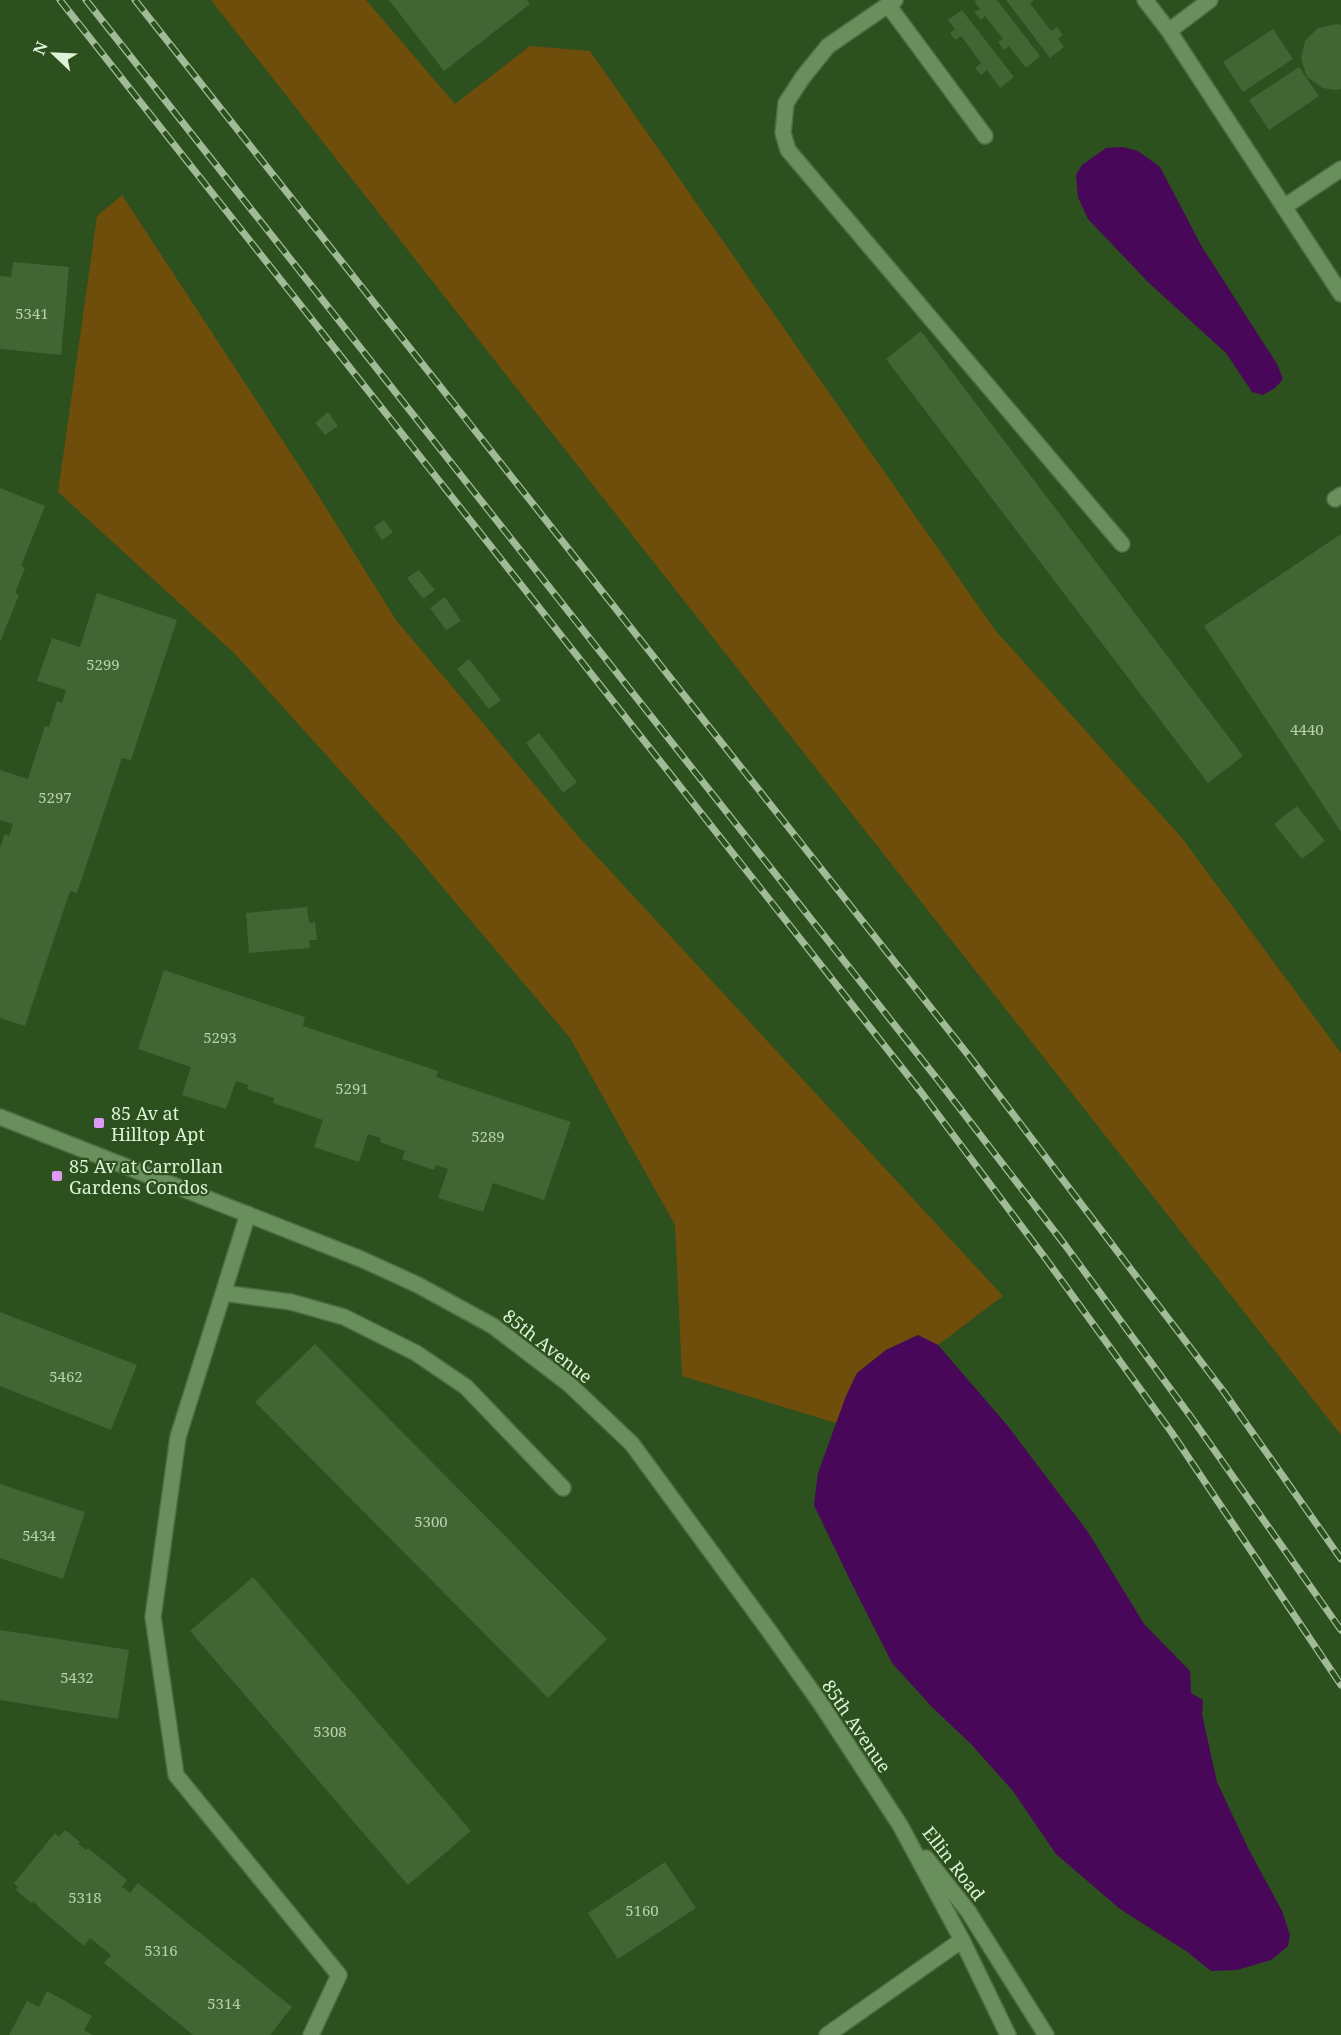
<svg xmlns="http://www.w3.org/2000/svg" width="1341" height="2035" font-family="'Noto Serif',serif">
  <rect width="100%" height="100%" fill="#2c501e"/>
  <path fill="#6f4d0a" d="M 211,0 L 366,0 L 455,104 L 530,46 L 590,51 L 995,630 L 1182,838 L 1341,1053 L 1341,1435 Z
    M 122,195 L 315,490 L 396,620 L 578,836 L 1003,1296 L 938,1345 L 918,1335 L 886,1350 L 857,1373 L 836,1423 L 682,1376 L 675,1225 L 570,1038 L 401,838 L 235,654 L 58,492 L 97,216 Z"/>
  <path fill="#480758" d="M 1123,147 L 1138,151 L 1160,167 L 1202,247 L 1277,364 L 1283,379 L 1275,388 L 1263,395 L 1252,392 L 1226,353 L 1149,283 L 1088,219 L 1078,197 L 1076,175 L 1082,165 L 1106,148 Z
    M 918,1335 L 938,1345 L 1007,1425 L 1088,1532 L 1144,1624 L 1190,1671 L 1191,1693 L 1203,1700 L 1202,1714 L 1217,1782 L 1248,1848 L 1282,1911 L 1290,1935 L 1288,1946 L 1271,1960 L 1237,1970 L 1211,1971 L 1186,1951 L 1120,1909 L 1056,1854 L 1013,1791 L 971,1744 L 932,1707 L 892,1663 L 850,1580 L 814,1505 L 818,1473 L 846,1396 L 857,1373 L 886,1350 Z"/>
  <path fill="#416634" d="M 389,0 L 527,0 L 530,4 L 444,71 Z
    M 976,0 L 997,0 L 1040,56 L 1026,68 L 1009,46 L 1004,50 L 998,42 L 1003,39 L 985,16 L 981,20 L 974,12 L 980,9 L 974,1 Z
    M 1006,0 L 1034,0 L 1030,3 L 1051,31 L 1057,27 L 1063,35 L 1058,39 L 1064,47 L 1050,58 Z
    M 962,10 L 1014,77 L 1000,88 L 987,70 L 981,75 L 975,68 L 981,63 L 961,36 L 955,40 L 950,33 L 955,29 L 948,20 Z
    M 1337,24 L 1341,25 L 1341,89 L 1335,90 L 1323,88 L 1307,77 L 1301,59 L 1305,41 L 1318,28 Z
    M 1273,29 L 1293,59 L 1243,92 L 1223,62 Z
    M 1299,67 L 1319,96 L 1269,130 L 1249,100 Z
    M 13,262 L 69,267 L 61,355 L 0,349 L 0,276 L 11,277 Z
    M 921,331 L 1243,756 L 1208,783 L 886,359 Z
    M 328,412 L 338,426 L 325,435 L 315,423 Z
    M 0,488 L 45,506 L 21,566 L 25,568 L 15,593 L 19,595 L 0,642 Z
    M 384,520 L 393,532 L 382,540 L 374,527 Z
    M 1341,534 L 1341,832 L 1204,626 Z
    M 419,570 L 435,590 L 423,599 L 407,578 Z
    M 97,593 L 177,620 L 131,760 L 122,758 L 77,893 L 70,891 L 25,1026 L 0,1018 L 0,848 L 5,834 L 9,836 L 13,824 L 0,820 L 0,770 L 28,779 L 45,726 L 49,727 L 57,701 L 62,703 L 66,690 L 37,681 L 52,638 L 80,647 Z
    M 445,597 L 461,621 L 446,630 L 430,608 Z
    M 469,659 L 501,700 L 489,709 L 457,669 Z
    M 539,733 L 577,782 L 563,793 L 526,743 Z
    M 1297,806 L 1325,841 L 1302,859 L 1274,824 Z
    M 307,907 L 309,923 L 315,922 L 317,940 L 309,940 L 310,948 L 249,953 L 246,913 Z
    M 164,970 L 305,1017 L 303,1026 L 438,1071 L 436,1077 L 571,1122 L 544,1200 L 493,1183 L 483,1212 L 438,1198 L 448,1169 L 436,1165 L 434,1170 L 402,1159 L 405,1151 L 380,1142 L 381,1138 L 368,1134 L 359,1162 L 314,1147 L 323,1120 L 273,1103 L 274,1098 L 247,1089 L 248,1085 L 236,1081 L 226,1109 L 182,1095 L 191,1067 L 138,1049 Z
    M 0,1312 L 137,1365 L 111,1430 L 0,1386 Z
    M 315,1344 L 607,1639 L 548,1698 L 255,1402 Z
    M 0,1484 L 85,1512 L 63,1579 L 0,1558 Z
    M 253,1577 L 471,1831 L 408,1885 L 190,1631 Z
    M 0,1630 L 129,1650 L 118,1719 L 0,1700 Z
    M 65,1830 L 80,1842 L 78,1844 L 86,1850 L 88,1848 L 127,1880 L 122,1887 L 125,1889 L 130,1893 L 138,1883 L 292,2007 L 270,2035 L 193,2035 L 104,1963 L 111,1955 L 90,1938 L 84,1946 L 40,1909 L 34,1901 L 31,1903 L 16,1890 L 18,1887 L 14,1883 L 55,1833 L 59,1837 Z
    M 665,1862 L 696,1908 L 618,1959 L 588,1913 Z
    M 47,1991 L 92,2016 L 84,2030 L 93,2035 L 9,2035 L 27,2001 L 39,2007 Z"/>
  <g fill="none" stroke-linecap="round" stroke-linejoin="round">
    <defs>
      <path id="minor" d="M 895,0 L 828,46 L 803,77 L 786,103 L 783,133 L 788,150 L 1122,544
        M 1145,0 L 1169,31 L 1341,294
        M 888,5 L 985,136
        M 1169,31 L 1210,0
        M 1284,207 L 1341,169
        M 1335,499 L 1341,495
        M 0,1117 L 361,1259 L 418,1285 L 493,1326 L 569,1384 L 632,1444 L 767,1628 L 821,1704 L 900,1825 L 962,1940 L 1008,2035
        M 248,1214 L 178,1437 L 153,1617 L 176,1775 L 339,1975 L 311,2035
        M 223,1293 L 291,1302 L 344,1317 L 416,1353 L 466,1387 L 563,1488
        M 926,1858 L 968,1911 L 1046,2035
        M 827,2035 L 962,1940"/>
    </defs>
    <use href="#minor" stroke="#4e6e41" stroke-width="18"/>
    <use href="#minor" stroke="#69905c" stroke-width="15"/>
    <defs>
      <path id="rail" d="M 60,0 L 921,1092 L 1046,1259 L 1172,1433 L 1341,1685
        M 86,0 L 938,1080 L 1065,1245 L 1191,1417 L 1341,1630
        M 135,0 L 969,1056 L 1224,1392 L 1341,1559"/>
    </defs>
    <use href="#rail" stroke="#a1bb98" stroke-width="7"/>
    <use href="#rail" stroke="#2c501e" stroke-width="4.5" stroke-dasharray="14" stroke-linecap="butt"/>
  </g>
  <g fill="#dd99f3" stroke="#2c501e" stroke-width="2">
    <rect x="93" y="1117" width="12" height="12" rx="3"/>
    <rect x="51" y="1170" width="12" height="12" rx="3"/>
  </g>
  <g text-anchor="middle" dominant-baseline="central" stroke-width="4.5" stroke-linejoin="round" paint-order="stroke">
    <g font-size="15" fill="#b7d0ae">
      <text x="32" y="313">5341</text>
      <text x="103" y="664">5299</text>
      <text x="1307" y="729">4440</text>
      <text x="55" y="797">5297</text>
      <text x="220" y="1037">5293</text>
      <text x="352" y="1088">5291</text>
      <text x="488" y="1136">5289</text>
      <text x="66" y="1376">5462</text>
      <text x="431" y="1521">5300</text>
      <text x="39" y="1535">5434</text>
      <text x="77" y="1677">5432</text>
      <text x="330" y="1731">5308</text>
      <text x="85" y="1897">5318</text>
      <text x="642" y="1910">5160</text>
      <text x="161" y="1950">5316</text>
      <text x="224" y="2003">5314</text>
    </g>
    <g font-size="18" fill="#def3d7" stroke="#2c501e" text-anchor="start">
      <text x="111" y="1113">85 Av at<tspan x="111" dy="21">Hilltop Apt</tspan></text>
      <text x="69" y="1166">85 Av at Carrollan<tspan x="69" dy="21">Gardens Condos</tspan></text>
    </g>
    <g font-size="18" fill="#def3d7" stroke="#2c501e">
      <text transform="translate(548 1346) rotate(38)">85th Avenue</text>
      <text transform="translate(857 1726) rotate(56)">85th Avenue</text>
      <text transform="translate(954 1863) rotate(52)">Ellin Road</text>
    </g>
  </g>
  <g transform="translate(54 54) rotate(293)" stroke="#2c501e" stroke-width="4.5" paint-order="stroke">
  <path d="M0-4.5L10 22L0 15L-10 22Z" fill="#def3d7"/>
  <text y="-9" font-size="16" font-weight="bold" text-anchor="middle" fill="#def3d7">N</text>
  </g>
</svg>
